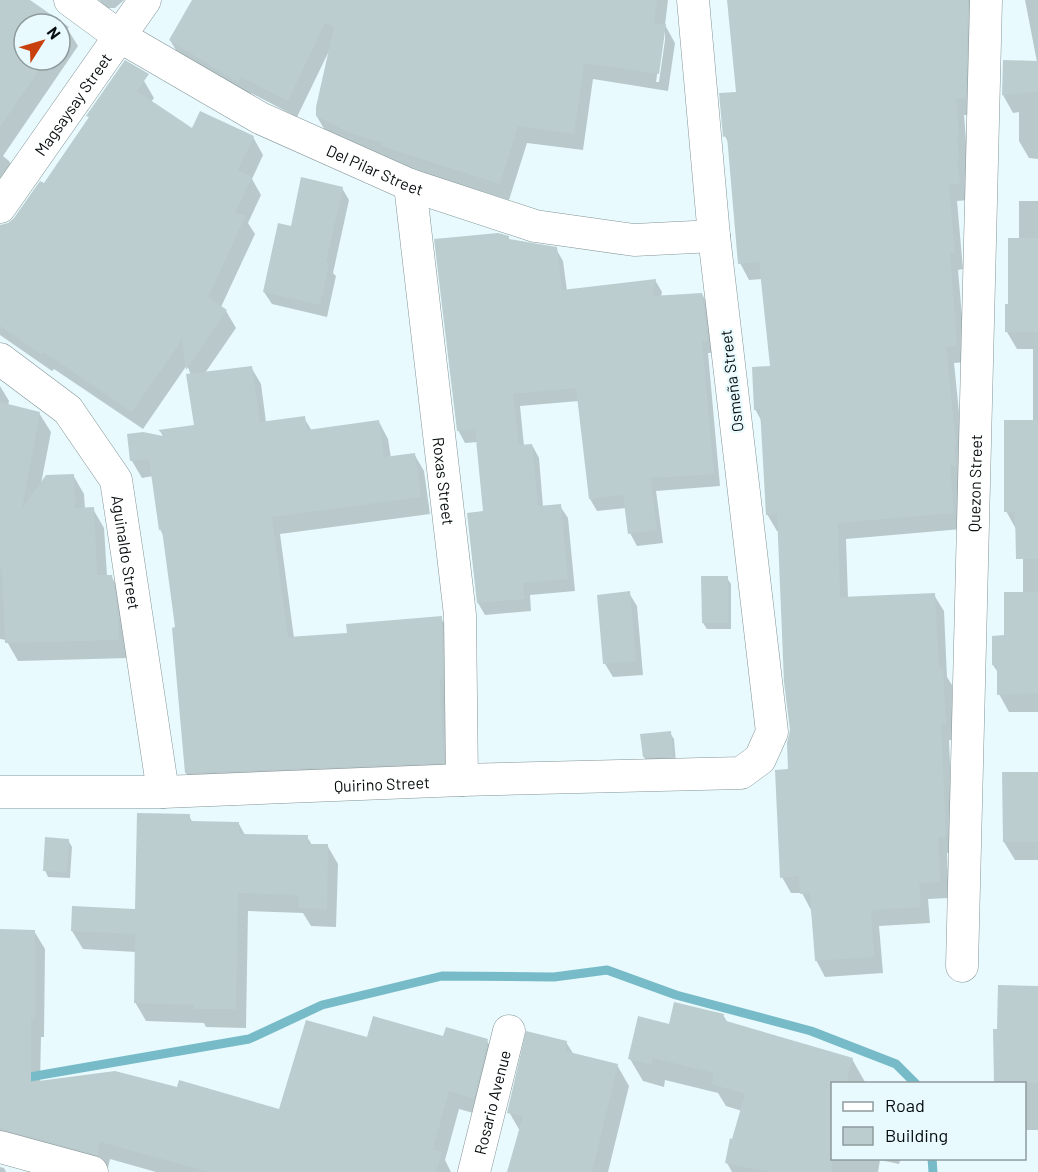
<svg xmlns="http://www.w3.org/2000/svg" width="1038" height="1172" font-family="Barlow,sans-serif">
  <rect width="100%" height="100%" fill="#e8fafd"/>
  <path fill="#0003" fill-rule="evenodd" d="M 0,0 L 27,0 L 67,28 L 78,46 L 3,156 L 9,161 L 20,179 L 0,207 ZM 24,24 L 60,24 L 60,60 L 24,60 Z
    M 99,0 L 124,0 L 115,8 L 106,8 Z
    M 194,0 L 668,0 L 665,25 L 675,43 L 668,91 L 593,79 L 583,150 L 527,143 L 509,200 L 392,163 L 390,159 L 361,150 L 326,132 L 316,115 L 329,51 L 297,117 L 251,93 L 248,98 L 180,57 L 170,40 ZM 663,32 L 665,32 L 665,40 L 659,82 L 656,82 Z
    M 729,0 L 981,0 L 974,115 L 964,115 L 967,153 L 966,153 L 967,175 L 966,175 L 968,200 L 957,201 L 963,269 L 958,270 L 966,362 L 954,363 L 964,462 L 965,481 L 958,482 L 962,529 L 846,539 L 848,598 L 934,595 L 944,611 L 947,677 L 952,685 L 954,740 L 949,740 L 954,853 L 947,853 L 949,898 L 928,899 L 930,923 L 879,926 L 883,973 L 825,977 L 816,960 L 811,910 L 802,893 L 791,893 L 782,877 L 791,730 L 779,531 L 777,531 L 767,514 L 762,422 L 755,409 L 771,368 L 762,279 L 749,280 L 740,263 L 729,144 L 725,136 L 737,93 Z
    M 1025,0 L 1038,0 L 1038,159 L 1029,158 L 1019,141 L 1019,112 L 1013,113 L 1003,95 L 1004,62 L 1037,62 Z
    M 144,81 L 154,98 L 151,102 L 192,131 L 253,137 L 263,155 L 252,179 L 261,195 L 248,223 L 255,234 L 221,307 L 226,311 L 236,328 L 205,373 L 251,367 L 261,384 L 266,422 L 304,418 L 312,431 L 379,422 L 388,439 L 391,458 L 414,454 L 424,471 L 430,514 L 280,534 L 294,638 L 348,634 L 441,618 L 451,635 L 453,779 L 196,790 L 186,773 L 177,629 L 164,537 L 160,529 L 153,476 L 142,478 L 132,461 L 129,435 L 164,438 L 160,431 L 195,426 L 191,375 L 187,365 L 143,429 L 54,369 L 52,371 L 0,335 L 0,257 L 90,118 L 88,116 Z
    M 342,188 L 349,200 L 333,273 L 336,276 L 327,317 L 272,304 L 264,292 L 292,227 Z
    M 1019,201 L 1038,201 L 1038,712 L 1009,712 L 999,694 L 999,674 L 993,665 L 1023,594 L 1023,556 L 1016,529 L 1006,511 L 1033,421 L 1033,349 L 1017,349 L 1007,332 L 1019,240 Z
    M 509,240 L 556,249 L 563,261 L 567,291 L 655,280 L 662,292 L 661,297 L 702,294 L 709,307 L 714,353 L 708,353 L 720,486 L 656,491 L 663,543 L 637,546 L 630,533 L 626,508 L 597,511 L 590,499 L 579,401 L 520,406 L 524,446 L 532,445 L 539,458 L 543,507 L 560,506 L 568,518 L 575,591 L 530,595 L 531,611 L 485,615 L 478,603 L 485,513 L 478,442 L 465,443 L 458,430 Z
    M 0,386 L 9,401 L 8,406 L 39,413 L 51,432 L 41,484 L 73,475 L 84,494 L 85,509 L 93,509 L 104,528 L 107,576 L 111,576 L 122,595 L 129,658 L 18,661 L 6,640 L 0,639 Z
    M 703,578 L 727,578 L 731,584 L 731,629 L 707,629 L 703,623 Z
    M 629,593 L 637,606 L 643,675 L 613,677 L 605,664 Z
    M 670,733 L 674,739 L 676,763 L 648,763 L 644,757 Z
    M 1038,774 L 1038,860 L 1015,860 L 1004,842 Z
    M 189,816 L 193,823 L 239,824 L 245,835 L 307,837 L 312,845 L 327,845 L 338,864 L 336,927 L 311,926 L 303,913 L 248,911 L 246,1028 L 206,1027 L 204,1023 L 146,1021 L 135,1002 L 136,952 L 83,949 L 72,931 L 137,910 Z
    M 68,840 L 72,847 L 70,878 L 48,877 L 45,870 Z
    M 0,931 L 34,931 L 45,949 L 44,1037 L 41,1037 L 40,1083 L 178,1089 L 280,1111 L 368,1039 L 444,1038 L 487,1041 L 498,1059 L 484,1116 L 459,1109 L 445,1160 L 451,1172 L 156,1172 L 110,1159 L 107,1172 L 0,1151 Z
    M 1038,988 L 1038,1130 L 1024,1130 L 1024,1084 L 996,1084 L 995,1030 L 999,1030 Z
    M 723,1015 L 728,1023 L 852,1059 L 865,1082 L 865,1084 L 832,1084 L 832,1158 L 901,1158 L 899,1164 L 880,1160 L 878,1172 L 732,1172 L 727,1163 L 742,1111 L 726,1106 L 718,1093 L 665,1080 L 664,1087 L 643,1081 L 630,1059 L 670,1026 Z
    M 566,1042 L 574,1055 L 617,1065 L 629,1086 L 608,1172 L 508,1172 L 520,1131 L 509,1112 Z
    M 0,1167 L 4,1168 L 6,1172 L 0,1172 Z"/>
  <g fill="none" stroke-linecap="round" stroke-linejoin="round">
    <path stroke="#77bbc8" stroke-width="9" d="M 0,1082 L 249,1039 L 322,1005 L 442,976 L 554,977 L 607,970 L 676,995 L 811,1031 L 896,1064 L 916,1084
      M 932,1158 L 933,1172"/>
  </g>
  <path fill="#bccdd0" d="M 0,0 L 30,0 L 69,27 L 60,39 L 60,24 L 24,24 L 24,60 L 46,60 L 0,127 Z
    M 192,0 L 657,0 L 654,23 L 666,24 L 659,74 L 584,63 L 574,134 L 518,126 L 500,184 L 381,146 L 382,143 L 350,133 L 316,116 L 316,107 L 334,27 L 325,23 L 288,101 L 241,77 L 238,82 L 169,40 Z
    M 727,0 L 968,0 L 966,98 L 956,99 L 959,137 L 957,137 L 959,159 L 957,159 L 960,184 L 949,185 L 955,253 L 950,253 L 957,346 L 946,347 L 956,445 L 954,446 L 956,465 L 950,465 L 954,513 L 838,523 L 840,597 L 935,593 L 939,668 L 943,667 L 946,724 L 941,724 L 946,837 L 938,837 L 940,882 L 919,883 L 921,907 L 871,910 L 874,957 L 815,961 L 810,893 L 800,894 L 799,876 L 780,878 L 775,770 L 788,769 L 787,743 L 790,730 L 784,682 L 777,514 L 766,515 L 760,409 L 754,410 L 752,367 L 770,366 L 759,262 L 738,264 L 727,136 L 723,137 L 719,93 L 736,92 Z
    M 125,60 L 149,74 L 137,91 L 192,128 L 200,111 L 254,136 L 238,170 L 252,177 L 235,213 L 246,215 L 208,297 L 227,310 L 186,370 L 182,340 L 132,412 L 44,352 L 42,355 L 0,326 L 0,225 L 8,223 L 14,218 L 40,181 L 44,183 L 89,117 L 86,116 Z
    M 1003,60 L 1038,61 L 1038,92 L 1002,95 Z
    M 301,177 L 343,187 L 326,262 L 329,263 L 320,305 L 263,292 L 278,223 L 291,226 Z
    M 498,233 L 509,236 L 509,239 L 557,247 L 562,290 L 656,279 L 652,296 L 702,293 L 708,341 L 702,341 L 714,474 L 650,478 L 657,530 L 628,534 L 623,495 L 589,499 L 576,388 L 513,394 L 519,445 L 532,444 L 538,506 L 561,504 L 568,579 L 523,583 L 525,599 L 477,603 L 467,513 L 483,511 L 475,429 L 457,431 L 434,239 Z
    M 1008,238 L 1038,238 L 1038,332 L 1005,332 L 1005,304 L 1008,304 Z
    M 252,366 L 260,422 L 305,416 L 307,430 L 379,420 L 384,457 L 415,453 L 421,497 L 272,517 L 288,637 L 347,633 L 346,624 L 442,616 L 443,679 L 440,679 L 444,763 L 185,773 L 172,628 L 175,627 L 162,530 L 159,530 L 149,459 L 130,461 L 127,434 L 143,432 L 168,437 L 158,430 L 194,425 L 186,374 Z
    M 0,402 L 40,412 L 22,509 L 46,475 L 74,474 L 75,508 L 94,507 L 97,575 L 112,575 L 118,615 L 119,640 L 5,643 L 2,569 L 0,569 Z
    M 1004,420 L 1038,420 L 1038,559 L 1016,559 L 1015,512 L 1004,512 Z
    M 701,576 L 728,576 L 728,623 L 702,623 Z
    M 630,591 L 636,661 L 603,664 L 597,595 Z
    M 1004,592 L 1038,592 L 1038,693 L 997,695 L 997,665 L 992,665 L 992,636 L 1004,635 Z
    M 671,731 L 673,757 L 643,757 L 640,734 Z
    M 1002,772 L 1038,772 L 1038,842 L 1003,842 Z
    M 137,813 L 190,814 L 190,821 L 239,822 L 239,834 L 308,835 L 308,844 L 328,844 L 327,909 L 299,908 L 298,895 L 238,893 L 236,1009 L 194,1009 L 194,1005 L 134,1003 L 135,934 L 71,931 L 72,906 L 135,909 Z
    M 45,837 L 69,839 L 67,872 L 43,871 Z
    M 0,929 L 35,930 L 35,1019 L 31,1019 L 31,1082 L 115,1071 L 177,1087 L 179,1080 L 279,1109 L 306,1020 L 367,1037 L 373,1016 L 443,1036 L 446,1027 L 488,1039 L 474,1099 L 449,1091 L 433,1149 L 442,1152 L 436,1172 L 209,1172 L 100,1142 L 97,1155 L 5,1130 L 0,1127 Z
    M 998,985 L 1038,986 L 1038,1083 L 994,1083 L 993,1029 L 997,1029 Z
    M 674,1002 L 724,1014 L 723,1020 L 853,1058 L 846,1083 L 832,1083 L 832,1172 L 769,1172 L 725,1163 L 730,1138 L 732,1139 L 745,1094 L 711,1084 L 714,1073 L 653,1058 L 651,1065 L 628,1059 L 638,1016 L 669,1024 Z
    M 526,1031 L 567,1041 L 565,1051 L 618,1064 L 592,1172 L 507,1172 L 523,1116 L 507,1113 Z"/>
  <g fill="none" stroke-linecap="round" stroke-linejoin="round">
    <defs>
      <g id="street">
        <path id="s1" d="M 70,0 L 119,36 L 260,118 L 410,185 L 535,226 L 634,240 L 714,236"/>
        <path id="s2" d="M 410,185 L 460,615 L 462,780"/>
        <path id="s3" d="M 0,207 L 145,0"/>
        <path id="s4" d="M 0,359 L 68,410 L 116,480 L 163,792"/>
        <path id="s5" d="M 0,792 L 163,792 L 462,780 L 741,773 L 760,759 L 772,732 L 714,236 L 693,0"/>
        <path id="s6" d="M 962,966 L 986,0"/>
        <path d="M 0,1147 L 92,1172"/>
        <path id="s7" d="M 474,1172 L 509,1031"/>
      </g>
    </defs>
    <use href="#street" stroke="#859598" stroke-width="33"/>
    <use href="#street" stroke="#fff" stroke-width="32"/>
  </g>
  <g text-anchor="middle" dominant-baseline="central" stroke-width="4.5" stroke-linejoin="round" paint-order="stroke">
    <g font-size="16" fill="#070d0e" stroke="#e8fafd">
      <text stroke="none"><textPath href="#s3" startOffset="126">Magsaysay Street</textPath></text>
      <text stroke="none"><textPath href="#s1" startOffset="350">Del Pilar Street</textPath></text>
      <text transform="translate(731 381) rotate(-97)">Osmeña Street</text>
      <text stroke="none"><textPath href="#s2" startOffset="298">Roxas Street</textPath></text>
      <text stroke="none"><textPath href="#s6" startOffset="483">Quezon Street</textPath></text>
      <text stroke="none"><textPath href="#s4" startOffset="243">Aguinaldo Street</textPath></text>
      <text stroke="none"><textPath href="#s5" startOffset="382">Quirino Street</textPath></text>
      <text stroke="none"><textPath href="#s7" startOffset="72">Rosario Avenue</textPath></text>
    </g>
  </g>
  <rect x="831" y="1082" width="195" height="78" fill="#e8fafd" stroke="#8e9b9d" stroke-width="1.5"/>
  <rect x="843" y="1102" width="30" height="9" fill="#ffffff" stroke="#8e9b9d" stroke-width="1.5"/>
  <text x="885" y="1112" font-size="18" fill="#070d0e">Road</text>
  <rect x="843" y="1127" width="30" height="18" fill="#bccdd0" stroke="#8e9b9d" stroke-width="1.5"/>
  <text x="885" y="1142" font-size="18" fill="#070d0e">Building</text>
  <g transform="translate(42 42) rotate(53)"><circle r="28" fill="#e8fafd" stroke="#8e9b9d" stroke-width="1.5"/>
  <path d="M0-4.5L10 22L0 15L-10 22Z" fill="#c8410d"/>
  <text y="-9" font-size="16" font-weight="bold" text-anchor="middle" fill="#070d0e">N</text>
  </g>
</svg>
